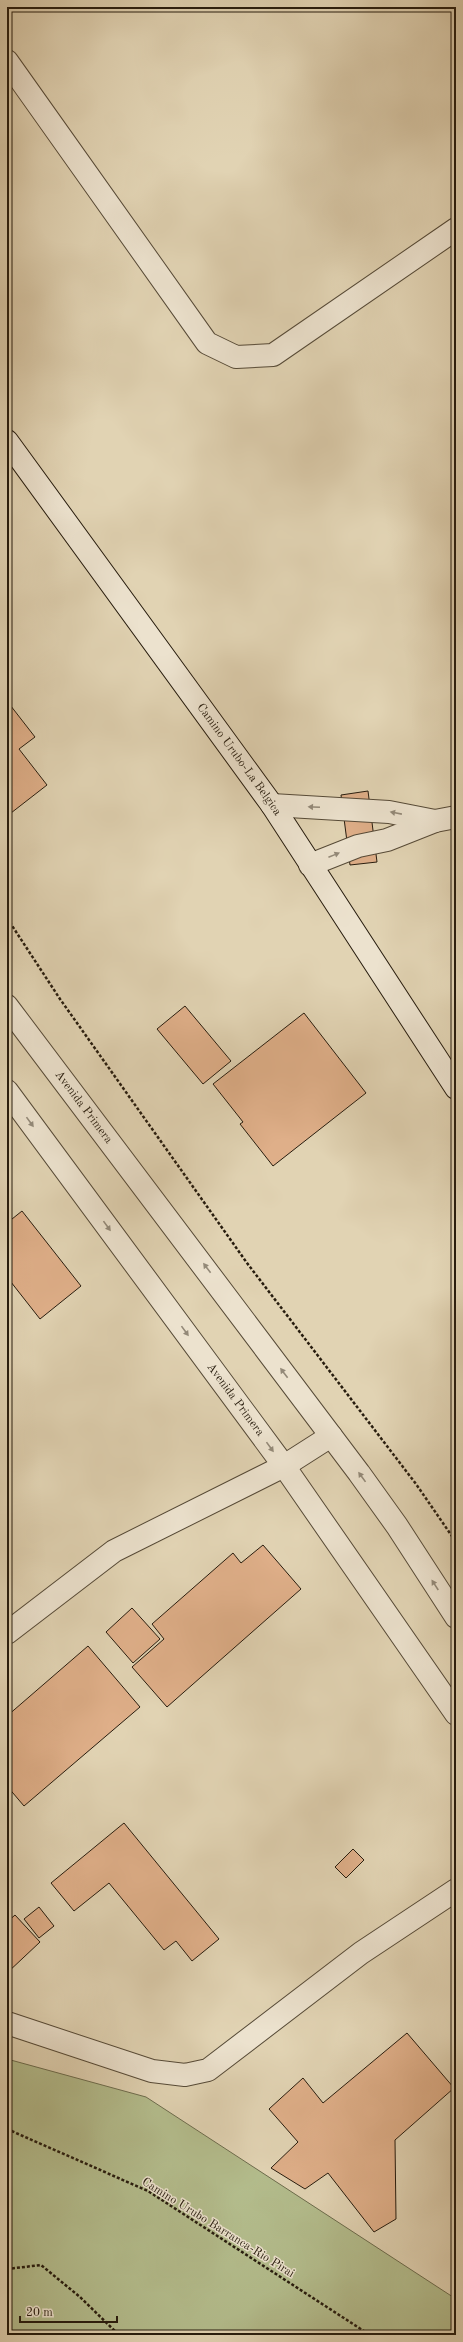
<svg xmlns="http://www.w3.org/2000/svg" width="463" height="2342" font-family="'Old Standard TT',serif">
  <rect width="100%" height="100%" fill="#e1d3b3"/>
  <filter id="stains"><feTurbulence type="fractalNoise" baseFrequency=".005" numOctaves="4"/><feColorMatrix values="0 0 0 0 .2 0 0 0 0 .09 0 0 0 0 .02 0 0 0 .5 -.17"/></filter>
  <radialGradient id="worn" r=".72"><stop offset=".6" stop-color="#630" stop-opacity="0"/><stop offset="1" stop-color="#630" stop-opacity=".3"/></radialGradient>
  <path fill="#b3bc8c" stroke="#6d6c4d" d="M 7,2059 L 146,2097 L 456,2299 L 456,2335 L 7,2335 Z"/>
  <path fill="#dfaf89" stroke="#271c0e" d="M 7,701 L 35,737 L 19,749 L 47,785 L 11,813 L 7,808 Z
    M 368,791 L 377,862 L 350,865 L 341,795 Z
    M 185,1006 L 231,1061 L 203,1084 L 157,1029 Z
    M 304,1013 L 366,1093 L 273,1166 L 240,1124 L 243,1122 L 213,1084 Z
    M 7,1156 L 11,1156 L 7,1187 Z
    M 22,1211 L 81,1286 L 40,1319 L 7,1277 L 7,1223 Z
    M 263,1545 L 301,1589 L 167,1707 L 132,1667 L 164,1639 L 152,1624 L 233,1553 L 241,1563 Z
    M 132,1608 L 160,1639 L 133,1663 L 106,1632 Z
    M 88,1646 L 140,1707 L 24,1806 L 7,1786 L 7,1716 Z
    M 124,1823 L 219,1939 L 192,1961 L 176,1941 L 164,1950 L 109,1883 L 74,1911 L 51,1883 Z
    M 353,1849 L 364,1860 L 346,1878 L 335,1867 Z
    M 39,1907 L 54,1926 L 39,1938 L 24,1919 Z
    M 15,1915 L 40,1942 L 7,1973 L 7,1922 Z
    M 407,2033 L 454,2088 L 395,2140 L 396,2219 L 374,2232 L 328,2173 L 305,2189 L 271,2168 L 298,2142 L 269,2109 L 303,2078 L 323,2103 Z"/>
  <g fill="none" stroke-linecap="round" stroke-linejoin="round">
    <defs>
      <g id="minor">
        <path d="M 7,61 L 207,343 L 236,357 L 273,355 L 456,229"/>
        <path d="M 272,805 L 389,812 L 435,821"/>
        <path d="M 310,865 L 358,846 L 387,840 L 435,821 L 456,817"/>
        <path id="s1" d="M 7,1006 L 359,1473 L 397,1526 L 456,1617"/>
        <path id="s2" d="M 7,1091 L 284,1466 L 456,1714"/>
        <path d="M 7,1633 L 114,1551 L 284,1466 L 331,1436"/>
        <path d="M 7,2023 L 152,2071 L 185,2075 L 208,2070 L 361,1953 L 456,1890"/>
      </g>
      <g id="secondary">
        <path id="s3" d="M 7,441 L 272,805 L 456,1088"/>
      </g>
    </defs>
    <use href="#minor" stroke="#564a37" stroke-width="24"/>
    <use href="#secondary" stroke="#271c0e" stroke-width="24"/>
    <path stroke="#271c0e" stroke-width="2.5" stroke-dasharray="3 2" stroke-linecap="butt" d="M 7,918 L 60,999 L 247,1263 L 416,1484 L 456,1542
      M 7,2129 L 148,2191 L 370,2335
      M 7,2269 L 41,2265 L 80,2297 L 119,2335"/>
    <use href="#minor" stroke="#ece2ce" stroke-width="22"/>
    <use href="#secondary" stroke="#ece2ce" stroke-width="22"/>
  </g>
  <defs><path id="oneway-solid" d="M-6-.8H1V-3.2L6.5 0L1 3.2V.8H-6Z"/></defs>
  <g fill="#938978">
    <use href="#oneway-solid" transform="translate(314 807) rotate(-177)"/>
    <use href="#oneway-solid" transform="translate(396 813) rotate(-169)"/>
    <use href="#oneway-solid" transform="translate(334 855) rotate(-22)"/>
    <use href="#oneway-solid" transform="translate(30 1122) rotate(54)"/>
    <use href="#oneway-solid" transform="translate(107 1226) rotate(54)"/>
    <use href="#oneway-solid" transform="translate(207 1268) rotate(-127)"/>
    <use href="#oneway-solid" transform="translate(185 1331) rotate(54)"/>
    <use href="#oneway-solid" transform="translate(284 1373) rotate(-127)"/>
    <use href="#oneway-solid" transform="translate(270 1447) rotate(54)"/>
    <use href="#oneway-solid" transform="translate(362 1477) rotate(-126)"/>
    <use href="#oneway-solid" transform="translate(435 1585) rotate(-123)"/>
  </g>
  <g text-anchor="middle" dominant-baseline="central" stroke-width="3" stroke-linejoin="round" paint-order="stroke">
    <g font-size="12" fill="#271c0e" stroke="#ece2ce">
      <text stroke="none"><textPath href="#s3" startOffset="394">Camino Urubo-La Belgica</textPath></text>
      <text stroke="none"><textPath href="#s1" startOffset="127">Avenida Primera</textPath></text>
      <text stroke="none"><textPath href="#s2" startOffset="384">Avenida Primera</textPath></text>
      <text transform="translate(218 2228) rotate(32)">Camino Urubo Barranca-Rio Pirai</text>
    </g>
  </g>
  <rect width="463" height="2342" fill="none" stroke="#e1d3b3" stroke-width="24"/>
  <rect x="8" y="8" width="447" height="2326" fill="none" stroke="#271c0e" stroke-width="2"/>
  <rect x="12" y="12" width="439" height="2318" fill="none" stroke="#271c0e"/>
  <path d="M20 2316v6h97v-6" fill="none" stroke="#271c0e" stroke-width="2"/>
  <text x="26" y="2316" font-size="12" fill="#271c0e" stroke="#ece2ce" stroke-width="3" paint-order="stroke">20 m</text>
  <rect width="100%" height="100%" filter="url(#stains)"/>
  <rect width="100%" height="100%" fill="url(#worn)"/>
</svg>
